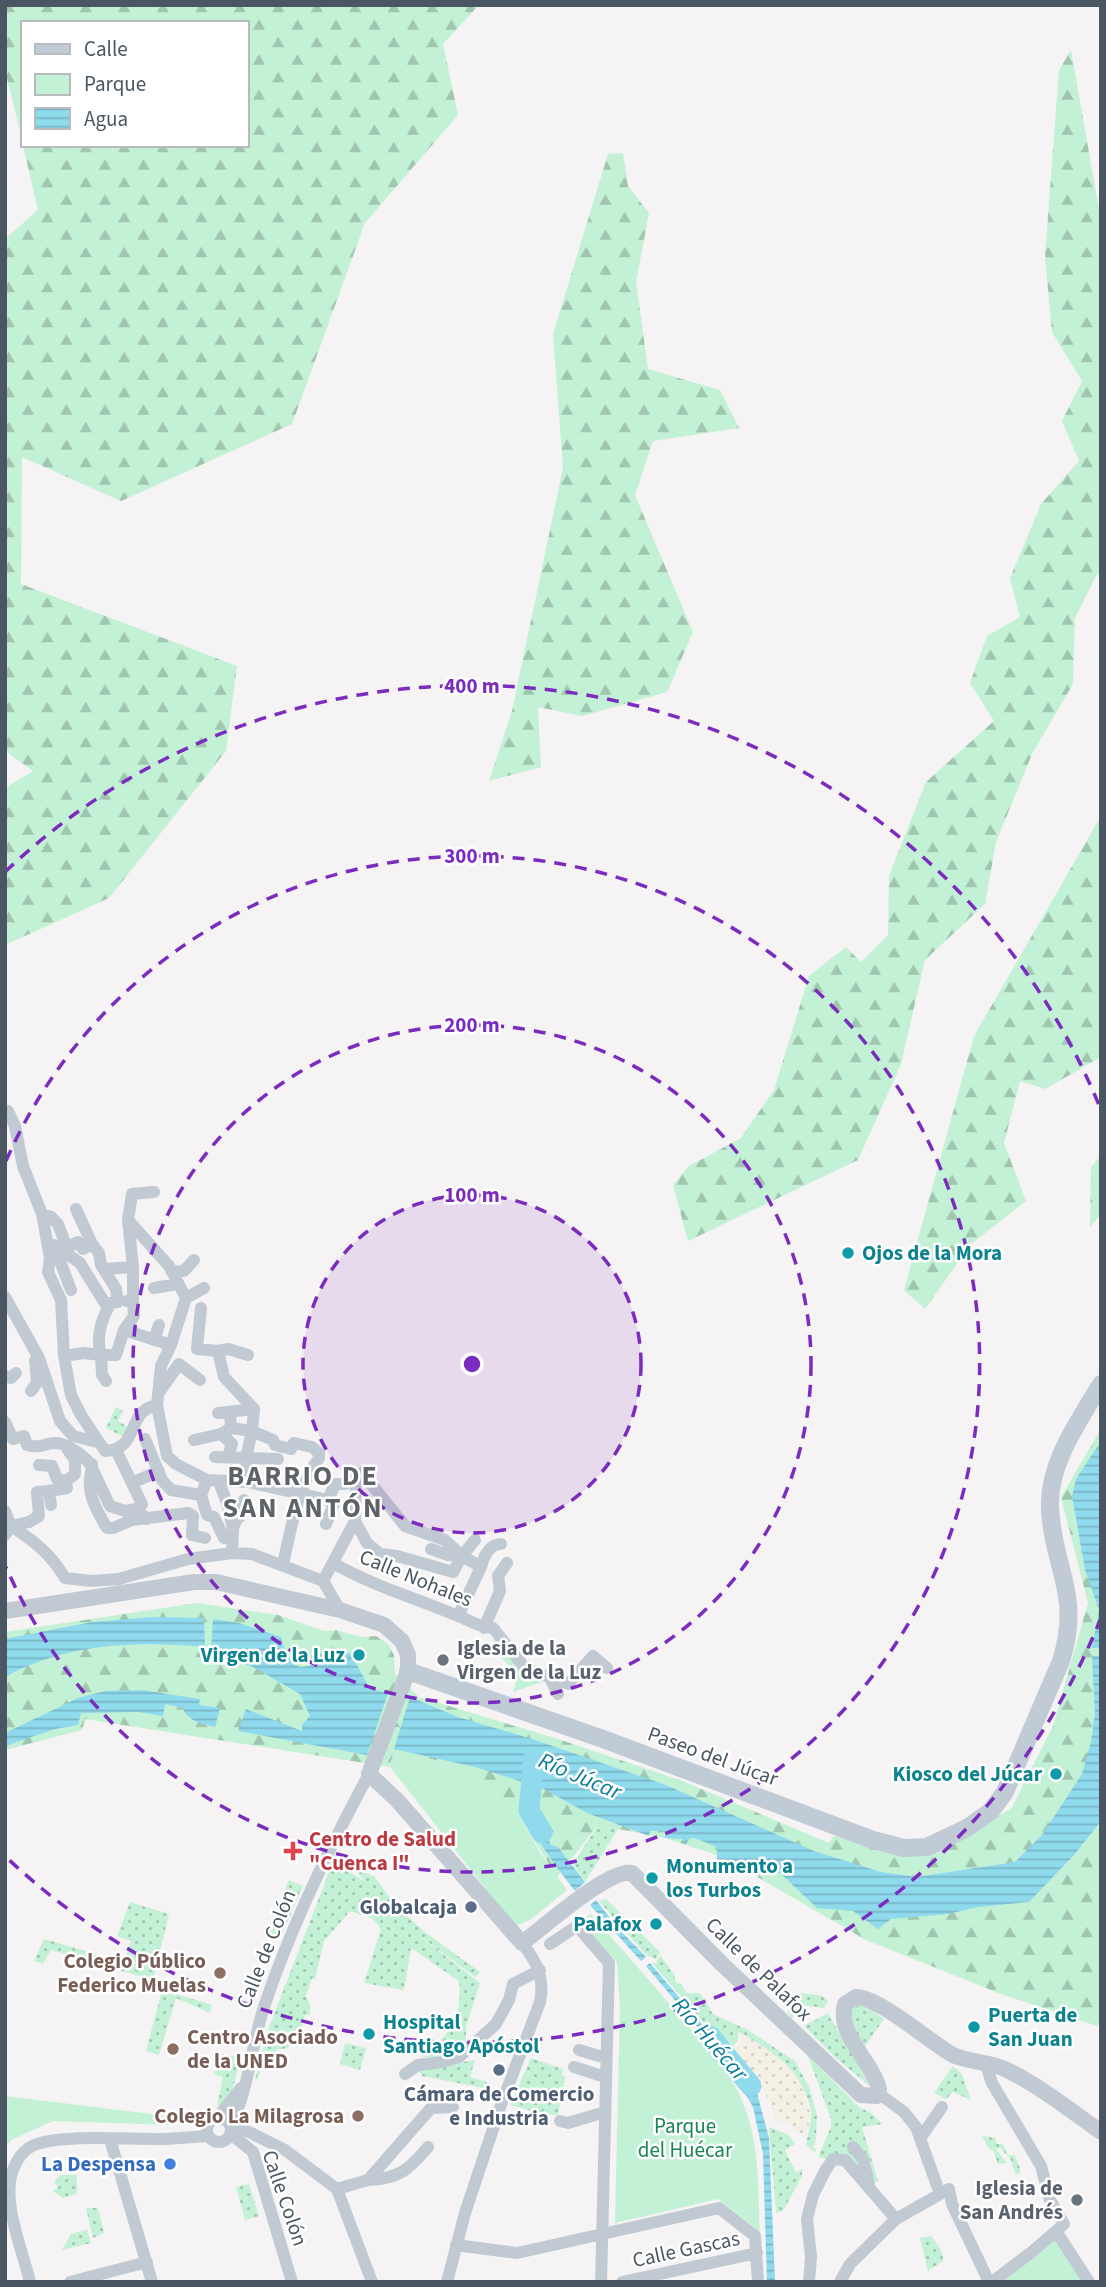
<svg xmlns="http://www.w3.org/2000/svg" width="1106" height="2287" font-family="'Source Sans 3',sans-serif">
  <defs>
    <pattern id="grass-dots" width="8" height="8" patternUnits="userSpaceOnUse" patternTransform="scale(1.75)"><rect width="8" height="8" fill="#c3f1d5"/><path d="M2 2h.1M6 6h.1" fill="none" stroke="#a0c6b0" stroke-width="1.8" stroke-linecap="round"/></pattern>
    <pattern id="forest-firs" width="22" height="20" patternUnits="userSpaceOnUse" patternTransform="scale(1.75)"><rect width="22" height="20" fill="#c3f1d5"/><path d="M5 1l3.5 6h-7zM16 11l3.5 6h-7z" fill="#a0c6b0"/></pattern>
    <pattern id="sand-dots" width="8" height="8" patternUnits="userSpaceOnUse" patternTransform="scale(1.75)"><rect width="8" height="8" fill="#f5f0e5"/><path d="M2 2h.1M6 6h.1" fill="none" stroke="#d4d0c7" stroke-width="1.8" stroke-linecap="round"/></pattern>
    <pattern id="water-rules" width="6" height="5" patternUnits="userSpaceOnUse" patternTransform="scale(1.75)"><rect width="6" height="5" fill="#90daee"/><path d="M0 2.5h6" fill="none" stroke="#78b4c4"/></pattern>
  </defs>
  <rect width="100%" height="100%" fill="#f5f3f3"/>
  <path fill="url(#grass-dots)" d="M 116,1407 L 123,1411 L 118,1421 L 131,1429 L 127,1439 L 106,1428 Z
    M 598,1825 L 618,1829 L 585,1882 L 573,1864 Z
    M 333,1862 L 366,1882 L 355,1870 L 374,1876 L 395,1905 L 426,1933 L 480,1972 L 475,1977 L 413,1931 L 480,1983 L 466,2027 L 466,2043 C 451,2052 438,2061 420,2056 C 452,2034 462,2020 459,1981 L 411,1948 L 404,1990 L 364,1983 L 381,1929 L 373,1919 L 350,1911 L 324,1941 L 315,1979 L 312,1978 L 306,1996 L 310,2004 L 310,2015 L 305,2015 C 300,2031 297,2051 277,2049 L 275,2053 L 278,2058 L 275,2064 L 262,2064 L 258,2080 L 255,2079 L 268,2030 Z
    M 289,1880 L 303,1886 L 280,1939 L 266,1934 Z
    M 606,1899 L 660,1952 L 656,1959 L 645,1954 L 599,1901 Z
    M 130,1902 L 169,1914 L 153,1980 L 51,1950 L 43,1964 L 34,1961 L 44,1939 L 124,1962 L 131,1941 L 117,1936 Z
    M 660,1955 L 674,1974 L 676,1983 L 681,1984 L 687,1993 L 700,1993 L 713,2014 L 748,2030 L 795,2061 L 809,2087 L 817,2115 L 816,2138 L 813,2148 L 816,2148 L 815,2153 L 806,2144 C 808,2134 812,2121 811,2111 C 804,2073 771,2050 739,2032 L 737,2042 L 733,2046 L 723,2045 L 652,1963 L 656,1963 Z
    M 162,1990 L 212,2005 L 210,2013 L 176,1998 L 159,2055 L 146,2051 Z
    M 796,1993 L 820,1995 L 828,2001 L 824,2008 L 800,2005 L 792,2019 L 788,2012 Z
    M 855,2005 L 867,2007 L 884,2019 L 863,2049 L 848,2014 Z
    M 828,2013 L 870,2086 L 838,2060 L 804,2026 Z
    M 345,2043 L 366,2048 L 360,2070 L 340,2064 Z
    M 222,2054 L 241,2058 L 232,2090 L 222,2105 L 217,2105 L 223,2077 L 214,2074 Z
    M 808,2056 L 860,2108 L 870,2112 L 883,2124 L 862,2127 L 878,2181 L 871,2185 L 846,2157 L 828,2159 L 818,2157 L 831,2127 L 831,2119 Z
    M 531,2058 L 563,2069 L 562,2076 L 565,2077 L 558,2115 L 543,2114 L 510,2105 Z
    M 475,2060 L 470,2077 L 487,2082 L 484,2088 L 422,2076 L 418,2069 Z
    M 953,2066 L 962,2074 L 971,2100 L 953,2092 L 946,2099 L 934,2093 Z
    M 769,2127 L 789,2135 L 795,2144 L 785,2150 L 796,2173 L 802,2169 L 802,2176 L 783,2211 L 776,2213 Z
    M 982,2136 L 995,2138 L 997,2144 L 1003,2144 L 1008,2155 L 1015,2155 L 1021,2172 L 1016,2175 L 1010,2158 L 1000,2148 L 996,2149 L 1007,2163 L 998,2164 L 993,2150 L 989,2149 Z
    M 60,2175 L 77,2175 L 77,2194 L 63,2198 L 53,2191 L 58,2187 L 54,2182 Z
    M 249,2184 L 259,2216 L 245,2220 L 236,2187 Z
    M 86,2208 L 98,2208 L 104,2233 L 93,2238 Z
    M 87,2230 L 91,2243 L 62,2250 L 71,2234 Z
    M 931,2236 C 937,2245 944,2250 943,2261 L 928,2271 L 920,2238 Z"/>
  <path fill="url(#forest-firs)" d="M 5,5 L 479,5 L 443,44 L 458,115 L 365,223 L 292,424 L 121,501 L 22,457 L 21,584 L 237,666 L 226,751 L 109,898 L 5,945 L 5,788 L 33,771 L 5,751 L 5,239 L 38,210 L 23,145 L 247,145 L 247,23 L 23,23 L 23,144 L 5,70 Z
    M 1071,50 L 1101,221 L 1101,575 L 1097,574 L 1075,618 L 1073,684 L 1032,754 L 996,842 L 985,904 L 925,960 L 901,1064 L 858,1160 L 688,1241 L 673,1185 L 689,1166 L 741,1138 L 774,1090 L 809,976 L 846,947 L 861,962 L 888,935 L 889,876 L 926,782 L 994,721 L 970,683 L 987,636 L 1020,617 L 1010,578 L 1041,504 L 1079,461 L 1062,421 L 1082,381 L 1052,332 L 1045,256 L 1059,70 Z
    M 623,153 L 628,186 L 649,213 L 636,282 L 648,369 L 720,390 L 739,428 L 653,441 L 635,495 L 693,632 L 667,692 L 582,716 L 538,707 L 541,767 L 489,781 L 512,711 L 563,468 L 553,334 L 608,154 Z
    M 1101,816 L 1101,1057 L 1045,1089 L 1020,1081 L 1004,1143 L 1026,1201 L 971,1244 L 925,1309 L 904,1290 L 974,1036 Z
    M 1101,1155 L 1101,1214 L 1090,1227 L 1091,1168 Z
    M 1101,1429 L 1101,2022 L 1097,2026 L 1001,1994 L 866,1940 L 723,1857 L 665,1838 L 598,1825 L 557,1877 L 521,1819 L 462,1767 L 394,1750 L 390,1767 L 85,1719 L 82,1730 L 5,1750 L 5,1632 L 197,1603 L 278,1615 L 324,1631 L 336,1630 L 361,1637 L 376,1636 L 388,1644 L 394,1655 L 395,1674 L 419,1697 L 558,1739 L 680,1780 L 829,1843 L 834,1836 L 883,1851 L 922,1856 L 1011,1809 L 1053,1726 L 1088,1603 L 1061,1497 Z"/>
  <path fill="url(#sand-dots)" d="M 741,2033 C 759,2046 789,2060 799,2081 C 804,2091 805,2102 811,2113 L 806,2138 L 787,2122 L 779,2123 L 774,2116 L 768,2098 L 735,2047 L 740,2042 Z"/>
  <path fill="#c3f1d5" d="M 495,1635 L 515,1661 L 544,1676 L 542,1682 L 513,1692 L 518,1674 L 491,1648 Z
    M 394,1749 L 462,1767 L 521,1819 L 541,1854 L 567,1890 L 530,1920 L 515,1926 L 390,1767 Z
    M 591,1914 L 722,2064 C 761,2123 757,2164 760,2232 L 718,2199 L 615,2223 L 620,2007 L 617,1962 L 580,1922 Z
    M 5,2096 L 184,2118 L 170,2125 L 53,2121 L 11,2140 L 5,2148 Z
    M 1056,2231 L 1089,2282 L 992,2282 Z"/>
  <path fill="url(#water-rules)" d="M 1101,1441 L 1101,1648 L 1092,1648 L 1099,1610 L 1085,1569 L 1072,1496 L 1076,1479 Z
    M 154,1617 L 204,1618 L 205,1647 C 136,1641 67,1643 5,1677 L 5,1639 L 92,1622 Z
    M 213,1619 L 239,1623 L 281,1637 L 286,1655 L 297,1667 C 317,1666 320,1664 332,1647 L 351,1654 L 370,1689 L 388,1693 L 367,1755 L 238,1731 L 246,1709 L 302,1731 L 302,1725 L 310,1716 L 300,1694 L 255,1668 L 211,1650 Z
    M 1092,1656 L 1101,1656 L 1101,1821 L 1074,1855 L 1029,1902 L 978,1907 L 948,1914 L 891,1919 L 878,1929 L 853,1911 L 817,1908 L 780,1873 L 745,1870 L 740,1871 L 734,1867 L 717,1862 L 717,1847 L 694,1838 L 689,1839 L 686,1845 L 682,1839 L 665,1838 L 665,1831 L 650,1831 L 649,1836 L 587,1813 L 542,1788 L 475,1767 L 394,1749 L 410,1697 L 458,1717 L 532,1739 L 666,1785 L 814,1851 L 881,1872 L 916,1877 L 1015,1862 L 1042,1835 L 1082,1774 L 1091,1742 L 1095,1713 Z
    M 142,1690 L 200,1699 L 199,1705 L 220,1708 L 215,1727 C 203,1724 187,1721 183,1708 L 165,1704 L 163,1716 L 138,1712 L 81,1713 L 78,1725 L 55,1729 L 5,1746 L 5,1733 L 78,1698 L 105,1691 Z
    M 527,1808 L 532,1808 L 551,1845 L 558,1847 L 585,1882 L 575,1891 C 556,1866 533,1839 527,1808 Z
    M 596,1900 L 618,1928 L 646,1957 L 641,1961 L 590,1905 Z
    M 650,1963 L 723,2049 L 732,2053 L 725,2060 L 646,1966 Z
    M 736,2062 L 757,2093 L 769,2138 L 775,2282 L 767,2282 L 763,2154 L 753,2107 L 729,2066 Z"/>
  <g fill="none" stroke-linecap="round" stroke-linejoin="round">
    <path stroke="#90daee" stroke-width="21" d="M 534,1757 L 529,1810 L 542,1833
      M 710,2036 L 751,2086"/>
    <path stroke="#c1cad2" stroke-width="12" d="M 8,1111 L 15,1126 L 23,1166 L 42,1214 L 50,1258 L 48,1272 L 61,1300 L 64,1356 L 71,1395 L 81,1415 L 105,1451 C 141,1449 125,1411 157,1405
      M 76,1209 L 92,1244 L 99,1253 L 101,1265 L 116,1289 L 118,1302 L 110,1303 L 108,1308
      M 42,1214 L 51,1217 L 58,1224 L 70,1256 L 80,1263 L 108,1308 C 100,1323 96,1338 101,1355 L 84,1353 L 64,1356
      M 128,1220 L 169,1266 L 186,1298
      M 54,1245 L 71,1290
      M 67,1247 L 78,1242 L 83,1249 L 92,1244
      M 133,1267 L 128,1220 L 132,1194 L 154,1192
      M 105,1269 L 133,1267 L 133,1300 L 127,1301
      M 172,1272 L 184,1271 L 194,1260
      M 154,1288 L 177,1284
      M 204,1288 L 186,1298 L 171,1345 L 161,1366 L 157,1405 L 167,1456 L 176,1464 L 207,1480 L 248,1482 L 328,1500 L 335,1484 L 345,1484 L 365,1471 L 368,1480 L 405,1526 L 445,1540 L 462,1556
      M 5,1297 L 39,1358 L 60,1421 L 73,1436 L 97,1442
      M 201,1308 L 197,1349 L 218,1351 L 228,1349 L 248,1355
      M 124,1330 L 171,1345
      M 154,1340 L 159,1325
      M 218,1351 L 224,1377 L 254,1409 L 252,1431 L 246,1458 L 248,1482
      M 5,1376 L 11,1378 L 16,1373
      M 106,1381 L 102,1375 L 101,1355 L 116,1355 L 124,1330 L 134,1316 L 133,1300
      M 31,1391 L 37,1383 L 35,1360
      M 160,1391 L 179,1364 L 200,1380
      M 218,1413 L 254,1409
      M 230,1413 L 231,1428 L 252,1431 L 273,1440 L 275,1445 L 291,1449 L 294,1443 L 312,1447 L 319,1453 L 319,1458 C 297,1489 291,1528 283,1565
      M 5,1422 L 13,1439 L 24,1436 L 27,1445 C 42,1449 44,1443 55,1443 C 66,1443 88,1457 92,1468 C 85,1491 95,1508 107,1528 L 113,1528 L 132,1520 L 188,1513 L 193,1516 L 192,1535 L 205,1538
      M 221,1434 L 232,1444 L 228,1456
      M 145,1439 L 162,1480 L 171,1490 L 201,1495 L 207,1480
      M 194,1440 L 221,1434 L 231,1428
      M 116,1450 L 142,1504 L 136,1509
      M 215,1457 L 278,1459
      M 92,1464 L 92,1468 L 110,1506 L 125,1511 L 136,1509 L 147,1519
      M 39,1465 L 52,1466 L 57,1479 L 66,1481
      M 219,1482 L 227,1503 L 233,1529 L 232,1553
      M 132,1483 L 159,1471
      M 49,1491 L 67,1488 L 66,1481 L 75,1474 L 75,1460 L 66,1447
      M 201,1495 L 207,1515 L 214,1517 L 224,1538 L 231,1537
      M 5,1511 L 11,1526 L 5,1535
      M 355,1521 L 367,1543 L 380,1554 L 397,1556 L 453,1572 L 462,1556 L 481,1567 C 483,1557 490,1544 501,1544
      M 326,1524 L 334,1503 L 328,1500
      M 11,1526 C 34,1541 51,1554 65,1578 L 91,1581 L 119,1579 L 188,1559 L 232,1553 L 252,1554 L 323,1581 L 340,1610
      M 11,1526 L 29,1522 L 39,1516 L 37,1492 L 49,1491 L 51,1505
      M 233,1528 L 237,1518 L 240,1517 L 244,1500
      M 431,1549 L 448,1555 L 462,1556 L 475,1540
      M 333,1563 C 373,1586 416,1598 458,1616 C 470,1620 480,1628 493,1628 L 525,1668 L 568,1684 L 593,1656 L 607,1668
      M 323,1581 L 355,1521 L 356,1477
      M 458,1616 L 481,1567
      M 484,1628 L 500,1591 L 498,1576 L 507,1563
      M 549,1676 L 558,1694
      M 550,1944 L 577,1926 L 609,1963 L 601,2282
      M 579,2050 L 606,2058
      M 986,2065 L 992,2083 L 1041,2166 L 1050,2200 L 1064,2224 L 1033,2251 L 992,2282
      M 574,2067 L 605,2077
      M 405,2074 L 418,2065 L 442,2062 L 459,2057 L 496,2024 L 509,2000 L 513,1984 L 540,1970
      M 878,2093 L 904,2112 L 916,2127 L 940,2194
      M207 2130a12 12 0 1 1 24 0a12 12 0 1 1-24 0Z
      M 217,2118 L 241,2088
      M 560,2121 L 568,2123 L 605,2112
      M 231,2125 C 249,2089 251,2046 264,2007 C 290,1929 330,1846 369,1774
      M 231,2130 L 247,2131 L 285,2150 L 337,2189 L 372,2282
      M 231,2134 L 253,2152 L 292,2282
      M 921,2137 L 942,2107
      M 110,2139 L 152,2282
      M 853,2147 L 863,2159 L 869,2185
      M 368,2180 C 398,2179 409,2170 428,2147
      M 337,2189 L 368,2180 L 431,2108 L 453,2107
      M 1056,2231 L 1089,2282
      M 456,2245 L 517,2253 L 719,2208 L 755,2236 L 758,2282
      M 30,2282 C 23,2253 6,2211 10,2182 C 12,2168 19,2153 32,2146 C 58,2133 133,2140 165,2139 C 179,2138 194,2137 208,2136
      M 70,2282 L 147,2262
      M 447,2282 L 465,2213 L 501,2105 L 540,2002 C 545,1978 537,1962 522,1943
      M 622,2282 L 757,2253
      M 809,2282 L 811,2257 L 807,2219 L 813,2195 L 825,2171 L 833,2159 L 845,2160 L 896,2219
      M 840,2282 L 850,2264 L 896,2219 L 949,2189 L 952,2204 L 989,2282"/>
    <path stroke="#c1cad2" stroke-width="16" d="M 5,1611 L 194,1582 L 216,1582 L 340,1610 L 384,1625 L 402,1641 L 408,1655 L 408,1671 L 369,1774 L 397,1800 L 522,1943 C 543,1928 609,1868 632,1873 L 722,1964 L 861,2095 L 876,2096 L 879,2089 C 872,2061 836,2034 845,2004 L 856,1997 C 879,1997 931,2043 953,2055 C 968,2062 990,2062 1005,2069 C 1040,2086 1070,2110 1101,2132"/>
    <path stroke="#c1cbd6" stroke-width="18" d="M 408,1671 L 603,1739 L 873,1840 L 904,1848 L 927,1847 L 967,1828 L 991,1811 L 1005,1792 L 1061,1661 C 1082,1595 1053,1569 1050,1508 C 1048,1463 1079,1421 1101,1384"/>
  </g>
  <circle cx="472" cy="1364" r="169" fill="#7b2cbf" fill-opacity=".12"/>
  <g fill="none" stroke="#7b2cbf" stroke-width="3.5" stroke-dasharray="12 9">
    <circle cx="472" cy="1364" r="169"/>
    <circle cx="472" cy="1364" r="339"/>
    <path d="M6 1161A508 508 0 1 1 6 1567"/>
    <path d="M1101 1618A678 678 0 0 1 5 1856M5 872A678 678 0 0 1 1101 1110"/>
  </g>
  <g fill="#0f9aa8" stroke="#fff" stroke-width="2.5">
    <circle cx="848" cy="1253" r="7"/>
    <circle cx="359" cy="1655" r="7"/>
    <circle cx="1056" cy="1774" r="7"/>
    <circle cx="652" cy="1878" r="7"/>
    <circle cx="656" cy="1924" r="7"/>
    <circle cx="974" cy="2027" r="7"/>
    <circle cx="369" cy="2034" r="7"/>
  </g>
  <g fill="#6b7280" stroke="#fff" stroke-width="2.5">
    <circle cx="443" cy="1660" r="7"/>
    <circle cx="1077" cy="2200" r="7"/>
  </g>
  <path fill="#e0444e" stroke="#fff" stroke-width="2.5" d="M289.5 1840.5h7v7h7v7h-7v7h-7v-7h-7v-7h7z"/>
  <g fill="#5c6f8a" stroke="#fff" stroke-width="2.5">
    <circle cx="471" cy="1907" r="7"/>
    <circle cx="499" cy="2070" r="7"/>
  </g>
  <g fill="#8d6e63" stroke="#fff" stroke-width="2.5">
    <circle cx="220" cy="1973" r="7"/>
    <circle cx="173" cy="2049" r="7"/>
    <circle cx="358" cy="2116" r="7"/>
  </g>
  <circle fill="#3f7fe0" stroke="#fff" stroke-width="2.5" cx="170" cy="2164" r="7"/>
  <g text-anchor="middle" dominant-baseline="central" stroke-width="5" stroke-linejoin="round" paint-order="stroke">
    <g font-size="21" font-weight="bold" fill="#0d838f" stroke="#fff" text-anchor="start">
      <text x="862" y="1253">Ojos de la Mora</text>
      <text x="345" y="1655" text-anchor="end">Virgen de la Luz</text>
      <text x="1042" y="1774" text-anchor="end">Kiosco del Júcar</text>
      <text x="666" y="1866">Monumento a<tspan x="666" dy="24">los Turbos</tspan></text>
      <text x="642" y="1924" text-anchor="end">Palafox</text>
      <text x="988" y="2015">Puerta de<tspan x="988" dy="24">San Juan</tspan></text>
      <text x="383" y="2022">Hospital<tspan x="383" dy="24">Santiago Apóstol</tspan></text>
    </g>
    <g font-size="21" fill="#4a5661" stroke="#fff">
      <text transform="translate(416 1578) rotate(22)">Calle Nohales</text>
      <text transform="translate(713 1756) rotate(20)">Paseo del Júcar</text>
      <text transform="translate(266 1949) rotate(-68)">Calle de Colón</text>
      <text transform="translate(759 1969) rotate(44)">Calle de Palafox</text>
      <text transform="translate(285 2198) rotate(71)">Calle Colón</text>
      <text transform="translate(686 2249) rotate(-12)">Calle Gascas</text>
    </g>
    <g font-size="21" font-weight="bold" fill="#5b616d" stroke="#fff" text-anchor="start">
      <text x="457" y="1648">Iglesia de la<tspan x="457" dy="24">Virgen de la Luz</tspan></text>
      <text x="1063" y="2188" text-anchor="end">Iglesia de<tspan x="1063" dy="24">San Andrés</tspan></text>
    </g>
    <g font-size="21" font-weight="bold" fill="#be3a42" stroke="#fff" text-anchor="start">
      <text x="309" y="1839">Centro de Salud<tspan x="309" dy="24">"Cuenca I"</tspan></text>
    </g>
    <g font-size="21" font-weight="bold" fill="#4e5e75" stroke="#fff" text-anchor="end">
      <text x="457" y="1907">Globalcaja</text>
      <text x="499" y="2094" text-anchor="middle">Cámara de Comercio<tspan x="499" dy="24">e Industria</tspan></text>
    </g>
    <g font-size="21" font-weight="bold" fill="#785e54" stroke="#fff" text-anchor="end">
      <text x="206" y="1961">Colegio Público<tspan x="206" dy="24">Federico Muelas</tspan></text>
      <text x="187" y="2037" text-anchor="start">Centro Asociado<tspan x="187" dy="24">de la UNED</tspan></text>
      <text x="344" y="2116">Colegio La Milagrosa</text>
    </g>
    <g font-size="21" fill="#17864f" stroke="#fff">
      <text x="685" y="2126">Parque<tspan x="685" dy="24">del Huécar</tspan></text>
    </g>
    <g font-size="21" font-weight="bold" fill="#366cbe" stroke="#fff" text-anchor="end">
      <text x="156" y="2164">La Despensa</text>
    </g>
    <g font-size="23" font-style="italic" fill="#0c7c9b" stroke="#fff">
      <text transform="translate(580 1776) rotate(23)">Río Júcar</text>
      <text transform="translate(710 2039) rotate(49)">Río Huécar</text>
    </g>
    <g font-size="28" font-weight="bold" letter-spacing="2" fill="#5f6368" stroke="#fff">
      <text x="303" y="1476">BARRIO DE<tspan x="303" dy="32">SAN ANTÓN</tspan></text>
    </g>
  </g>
  <circle cx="472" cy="1364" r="10" fill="#7b2cbf" stroke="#fff" stroke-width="3.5"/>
  <g font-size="21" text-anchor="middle" font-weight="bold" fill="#7b2cbf" stroke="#fff" stroke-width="5" stroke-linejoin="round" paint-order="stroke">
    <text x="472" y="693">400 m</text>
    <text x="472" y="863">300 m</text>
    <text x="472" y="1032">200 m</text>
    <text x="472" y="1202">100 m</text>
  </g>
  <rect width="1106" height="2287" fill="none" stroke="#4a5661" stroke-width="14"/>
  <rect x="21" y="21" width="228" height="126" fill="#ffffff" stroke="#b7bbc0" stroke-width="2"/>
  <rect x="35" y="44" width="35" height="10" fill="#c1cbd6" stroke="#b7bbc0" stroke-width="2"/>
  <text x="84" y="56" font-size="21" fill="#4a5661">Calle</text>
  <rect x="35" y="74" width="35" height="21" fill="#c3f1d5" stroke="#b7bbc0" stroke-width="2"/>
  <text x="84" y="91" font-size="21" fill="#4a5661">Parque</text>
  <rect x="35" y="108" width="35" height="21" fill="url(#water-rules)" stroke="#b7bbc0" stroke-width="2"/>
  <text x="84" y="126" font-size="21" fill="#4a5661">Agua</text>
</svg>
